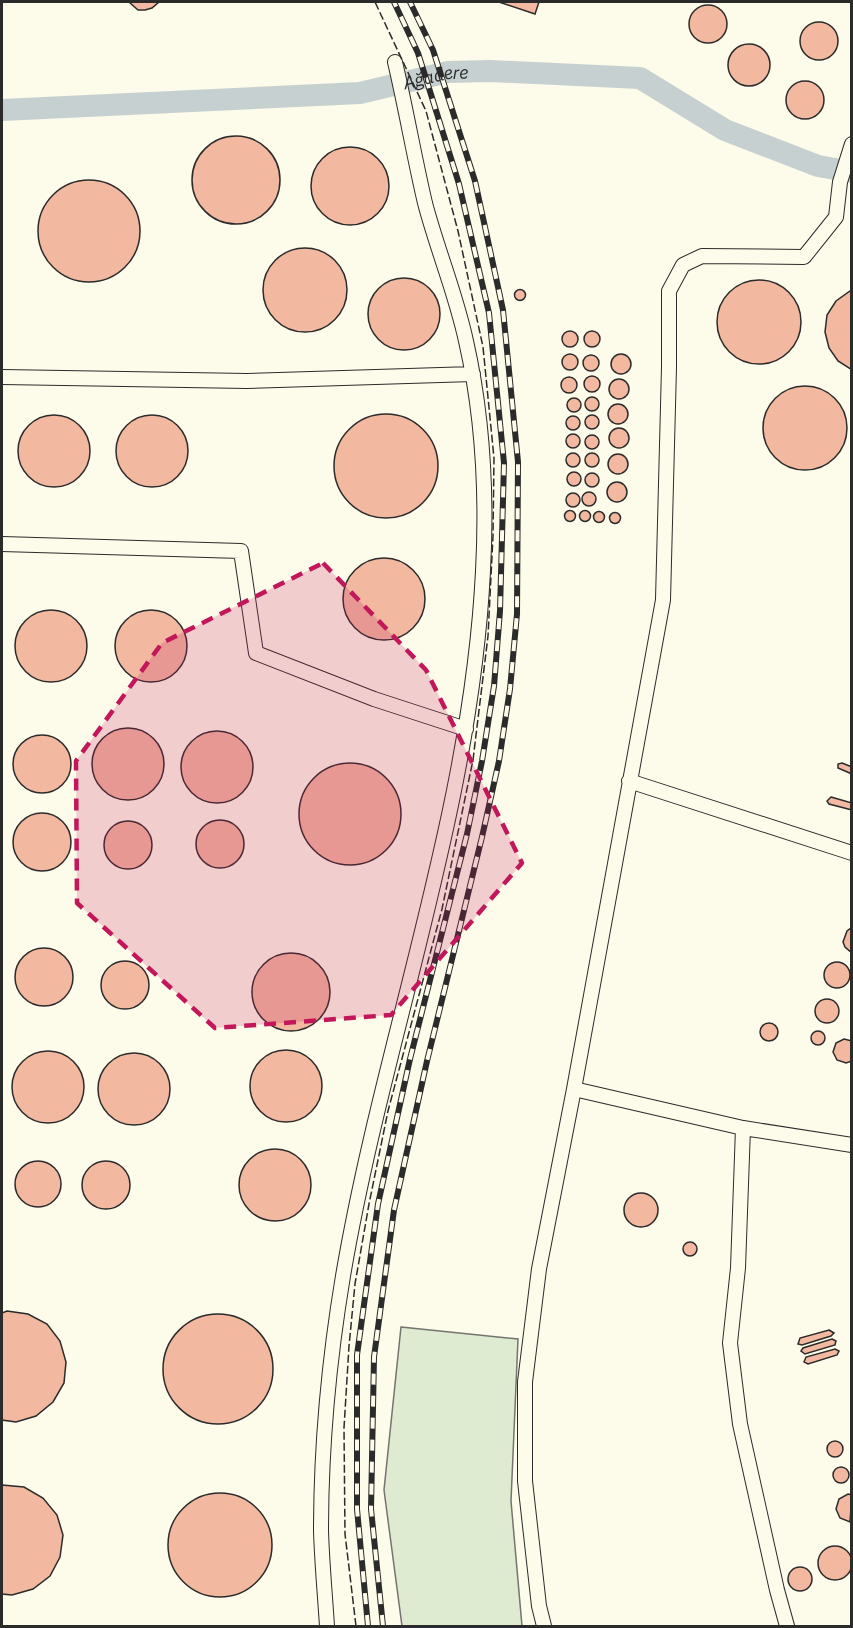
<svg xmlns="http://www.w3.org/2000/svg" width="853" height="1628" font-family="'IBM Plex Sans',sans-serif">
  <rect width="100%" height="100%" fill="#fdfbea"/>
  <path fill="#deebd1" stroke="#74746e" stroke-width="1.5" d="M 401,1327 L 518,1339 L 511,1501 L 522,1626 L 402,1626 L 384,1490 Z"/>
  <g fill="none" stroke-linecap="round" stroke-linejoin="round">
    <path stroke="#c7d0d0" stroke-width="22" id="s1" d="M 2,110 L 360,93 L 448,72 L 491,71 L 640,78 L 725,130 L 818,166 L 852,172"/>
  </g>
  <path fill="#f2b8a0" stroke="#2b2b2b" stroke-width="1.5" d="M 129,2 L 159,2 L 152,8 L 145,10 L 138,10 Z
    M 499,2 L 539,2 L 535,14 Z
    M689 24a19 19 0 1 1 38 0a19 19 0 1 1-38 0Z
    M800 41a19 19 0 1 1 38 0a19 19 0 1 1-38 0Z
    M728 65a21 21 0 1 1 42 0a21 21 0 1 1-42 0Z
    M786 100a19 19 0 1 1 38 0a19 19 0 1 1-38 0Z
    M192 180a44 44 0 1 1 88 0a44 44 0 1 1-88 0Z
    M311 186a39 39 0 1 1 78 0a39 39 0 1 1-78 0Z
    M38 231a51 51 0 1 1 102 0a51 51 0 1 1-102 0Z
    M263 290a42 42 0 1 1 84 0a42 42 0 1 1-84 0Z
    M368 314a36 36 0 1 1 72 0a36 36 0 1 1-72 0Z
    M717 322a42 42 0 1 1 84 0a42 42 0 1 1-84 0Z
    M514.5 295a5.5 5.5 0 1 1 11 0a5.5 5.5 0 1 1-11 0Z
    M 850,291 L 852,291 L 852,370 L 838,361 L 829,348 L 825,332 L 827,315 L 836,301 Z
    M584 339a8 8 0 1 1 16 0a8 8 0 1 1-16 0Z
    M562 339a8 8 0 1 1 16 0a8 8 0 1 1-16 0Z
    M562 362a8 8 0 1 1 16 0a8 8 0 1 1-16 0Z
    M611 364a10 10 0 1 1 20 0a10 10 0 1 1-20 0Z
    M583 363a8 8 0 1 1 16 0a8 8 0 1 1-16 0Z
    M584 384a8 8 0 1 1 16 0a8 8 0 1 1-16 0Z
    M561 385a8 8 0 1 1 16 0a8 8 0 1 1-16 0Z
    M609 389a10 10 0 1 1 20 0a10 10 0 1 1-20 0Z
    M763 428a42 42 0 1 1 84 0a42 42 0 1 1-84 0Z
    M585 404a7 7 0 1 1 14 0a7 7 0 1 1-14 0Z
    M567 405a7 7 0 1 1 14 0a7 7 0 1 1-14 0Z
    M608 414a10 10 0 1 1 20 0a10 10 0 1 1-20 0Z
    M334 466a52 52 0 1 1 104 0a52 52 0 1 1-104 0Z
    M116 451a36 36 0 1 1 72 0a36 36 0 1 1-72 0Z
    M18 451a36 36 0 1 1 72 0a36 36 0 1 1-72 0Z
    M585 422a7 7 0 1 1 14 0a7 7 0 1 1-14 0Z
    M566 423a7 7 0 1 1 14 0a7 7 0 1 1-14 0Z
    M609 438a10 10 0 1 1 20 0a10 10 0 1 1-20 0Z
    M566 441a7 7 0 1 1 14 0a7 7 0 1 1-14 0Z
    M585 442a7 7 0 1 1 14 0a7 7 0 1 1-14 0Z
    M585 460a7 7 0 1 1 14 0a7 7 0 1 1-14 0Z
    M566 460a7 7 0 1 1 14 0a7 7 0 1 1-14 0Z
    M608 464a10 10 0 1 1 20 0a10 10 0 1 1-20 0Z
    M567 479a7 7 0 1 1 14 0a7 7 0 1 1-14 0Z
    M585 480a7 7 0 1 1 14 0a7 7 0 1 1-14 0Z
    M607 492a10 10 0 1 1 20 0a10 10 0 1 1-20 0Z
    M582 499a7 7 0 1 1 14 0a7 7 0 1 1-14 0Z
    M566 500a7 7 0 1 1 14 0a7 7 0 1 1-14 0Z
    M579.5 516a5.5 5.5 0 1 1 11 0a5.5 5.5 0 1 1-11 0Z
    M564.5 516a5.5 5.5 0 1 1 11 0a5.5 5.5 0 1 1-11 0Z
    M593.5 517a5.5 5.5 0 1 1 11 0a5.5 5.5 0 1 1-11 0Z
    M609.5 518a5.5 5.5 0 1 1 11 0a5.5 5.5 0 1 1-11 0Z
    M343 599a41 41 0 1 1 82 0a41 41 0 1 1-82 0Z
    M15 646a36 36 0 1 1 72 0a36 36 0 1 1-72 0Z
    M115 646a36 36 0 1 1 72 0a36 36 0 1 1-72 0Z
    M92 764a36 36 0 1 1 72 0a36 36 0 1 1-72 0Z
    M181 767a36 36 0 1 1 72 0a36 36 0 1 1-72 0Z
    M13 764a29 29 0 1 1 58 0a29 29 0 1 1-58 0Z
    M299 814a51 51 0 1 1 102 0a51 51 0 1 1-102 0Z
    M 842,763 L 852,767 L 852,774 L 838,768 L 838,764 Z
    M 831,797 L 852,803 L 852,810 L 829,804 L 827,801 Z
    M13 842a29 29 0 1 1 58 0a29 29 0 1 1-58 0Z
    M196 844a24 24 0 1 1 48 0a24 24 0 1 1-48 0Z
    M104 845a24 24 0 1 1 48 0a24 24 0 1 1-48 0Z
    M 851,928 L 852,928 L 852,953 L 845,947 L 843,942 L 847,931 Z
    M15 977a29 29 0 1 1 58 0a29 29 0 1 1-58 0Z
    M252 992a39 39 0 1 1 78 0a39 39 0 1 1-78 0Z
    M101 985a24 24 0 1 1 48 0a24 24 0 1 1-48 0Z
    M824 975a13 13 0 1 1 26 0a13 13 0 1 1-26 0Z
    M815 1011a12 12 0 1 1 24 0a12 12 0 1 1-24 0Z
    M760 1032a9 9 0 1 1 18 0a9 9 0 1 1-18 0Z
    M811 1038a7 7 0 1 1 14 0a7 7 0 1 1-14 0Z
    M 844,1039 L 852,1041 L 852,1061 L 846,1063 L 837,1060 L 833,1052 L 836,1043 Z
    M250 1086a36 36 0 1 1 72 0a36 36 0 1 1-72 0Z
    M12 1087a36 36 0 1 1 72 0a36 36 0 1 1-72 0Z
    M98 1089a36 36 0 1 1 72 0a36 36 0 1 1-72 0Z
    M239 1185a36 36 0 1 1 72 0a36 36 0 1 1-72 0Z
    M15 1184a23 23 0 1 1 46 0a23 23 0 1 1-46 0Z
    M82 1185a24 24 0 1 1 48 0a24 24 0 1 1-48 0Z
    M624 1210a17 17 0 1 1 34 0a17 17 0 1 1-34 0Z
    M683 1249a7 7 0 1 1 14 0a7 7 0 1 1-14 0Z
    M 7,1311 L 28,1314 L 47,1324 L 60,1341 L 66,1362 L 64,1383 L 53,1402 L 36,1416 L 16,1422 L 2,1420 L 2,1313 Z
    M163 1369a55 55 0 1 1 110 0a55 55 0 1 1-110 0Z
    M 829,1330 L 834,1333 L 831,1336 L 802,1345 L 798,1344 L 800,1338 Z
    M 832,1339 L 836,1341 L 835,1345 L 805,1354 L 801,1351 L 803,1348 Z
    M 835,1349 L 839,1351 L 837,1355 L 808,1364 L 804,1362 L 806,1357 Z
    M827 1449a8 8 0 1 1 16 0a8 8 0 1 1-16 0Z
    M833 1475a8 8 0 1 1 16 0a8 8 0 1 1-16 0Z
    M 2,1485 L 24,1487 L 43,1498 L 57,1515 L 63,1535 L 60,1557 L 50,1576 L 33,1589 L 12,1595 L 2,1594 Z
    M168 1545a52 52 0 1 1 104 0a52 52 0 1 1-104 0Z
    M 848,1494 L 852,1495 L 850,1522 L 840,1518 L 836,1509 L 839,1499 Z
    M818 1563a17 17 0 1 1 34 0a17 17 0 1 1-34 0Z
    M788 1579a12 12 0 1 1 24 0a12 12 0 1 1-24 0Z"/>
  <g fill="none" stroke-linecap="round" stroke-linejoin="round">
    <defs>
      <path id="minor" d="M 2,377 L 247,381 L 473,374
        M 2,544 L 241,551 L 256,653 L 374,699 L 466,729
        M 629,781 L 852,853
        M 574,1089 L 743,1128 L 852,1145
        M 743,1128 L 738,1268 L 730,1343 L 740,1424 L 777,1590 L 787,1626
        M 327,1626 C 325,1595 322,1563 321,1531 C 321,1446 329,1360 343,1276 C 383,1040 471,813 483,571 C 487,495 483,416 466,341 C 456,294 437,249 425,203 C 414,156 406,109 395,62
        M 544,1626 L 539,1606 L 525,1481 L 525,1382 L 539,1269 L 574,1089 L 663,600 L 669,367 L 669,291 L 683,265 L 702,256 L 804,257 L 836,217 L 840,182 L 852,144"/>
    </defs>
    <use href="#minor" stroke="#2b2b2b" stroke-width="16"/>
    <use href="#minor" stroke="#fdfbea" stroke-width="14"/>
    <defs>
      <path id="rail" d="M 368,1626 L 357,1509 L 357,1355 L 378,1204 L 410,1059 L 467,834 L 482,761 L 494,686 L 500,611 L 504,463 L 489,313 L 459,184 L 418,53 L 394,2
        M 383,1626 L 371,1509 L 374,1357 L 394,1210 L 427,1061 L 482,837 L 499,761 L 510,689 L 517,614 L 518,462 L 503,310 L 475,181 L 433,50 L 410,2"/>
    </defs>
    <use href="#rail" stroke="#2b2b2b" stroke-width="6"/>
    <use href="#rail" stroke="#fdfbea" stroke-width="4" stroke-dasharray="11" stroke-linecap="butt"/>
    <path stroke="#2b2b2b" stroke-width="1.5" stroke-dasharray="8 3" stroke-linecap="butt" d="M 356,1626 L 345,1534 L 344,1428 L 349,1346 L 355,1284 L 369,1204 L 388,1111 L 442,909 L 473,760 L 488,636 L 493,536 L 494,458 L 483,347 L 458,231 L 426,111 L 375,2"/>
  </g>
  <path fill="#c2185b" fill-opacity="0.2" stroke="#c2185b" stroke-width="4.5" stroke-dasharray="12 8" stroke-linejoin="round" d="M 323,563 L 426,670 L 522,863 L 391,1015 L 215,1028 L 77,903 L 76,761 L 162,643 Z"/>
  <g text-anchor="middle" dominant-baseline="central" stroke-width="4.5" stroke-linejoin="round" paint-order="stroke">
    <g font-size="18" font-style="italic" fill="#2b2b2b" stroke="#fdfbea">
      <text stroke="none"><textPath href="#s1" startOffset="436">Ağadere</textPath></text>
    </g>
  </g>
  <rect width="853" height="1628" fill="none" stroke="#2b2b2b" stroke-width="6"/>
</svg>
